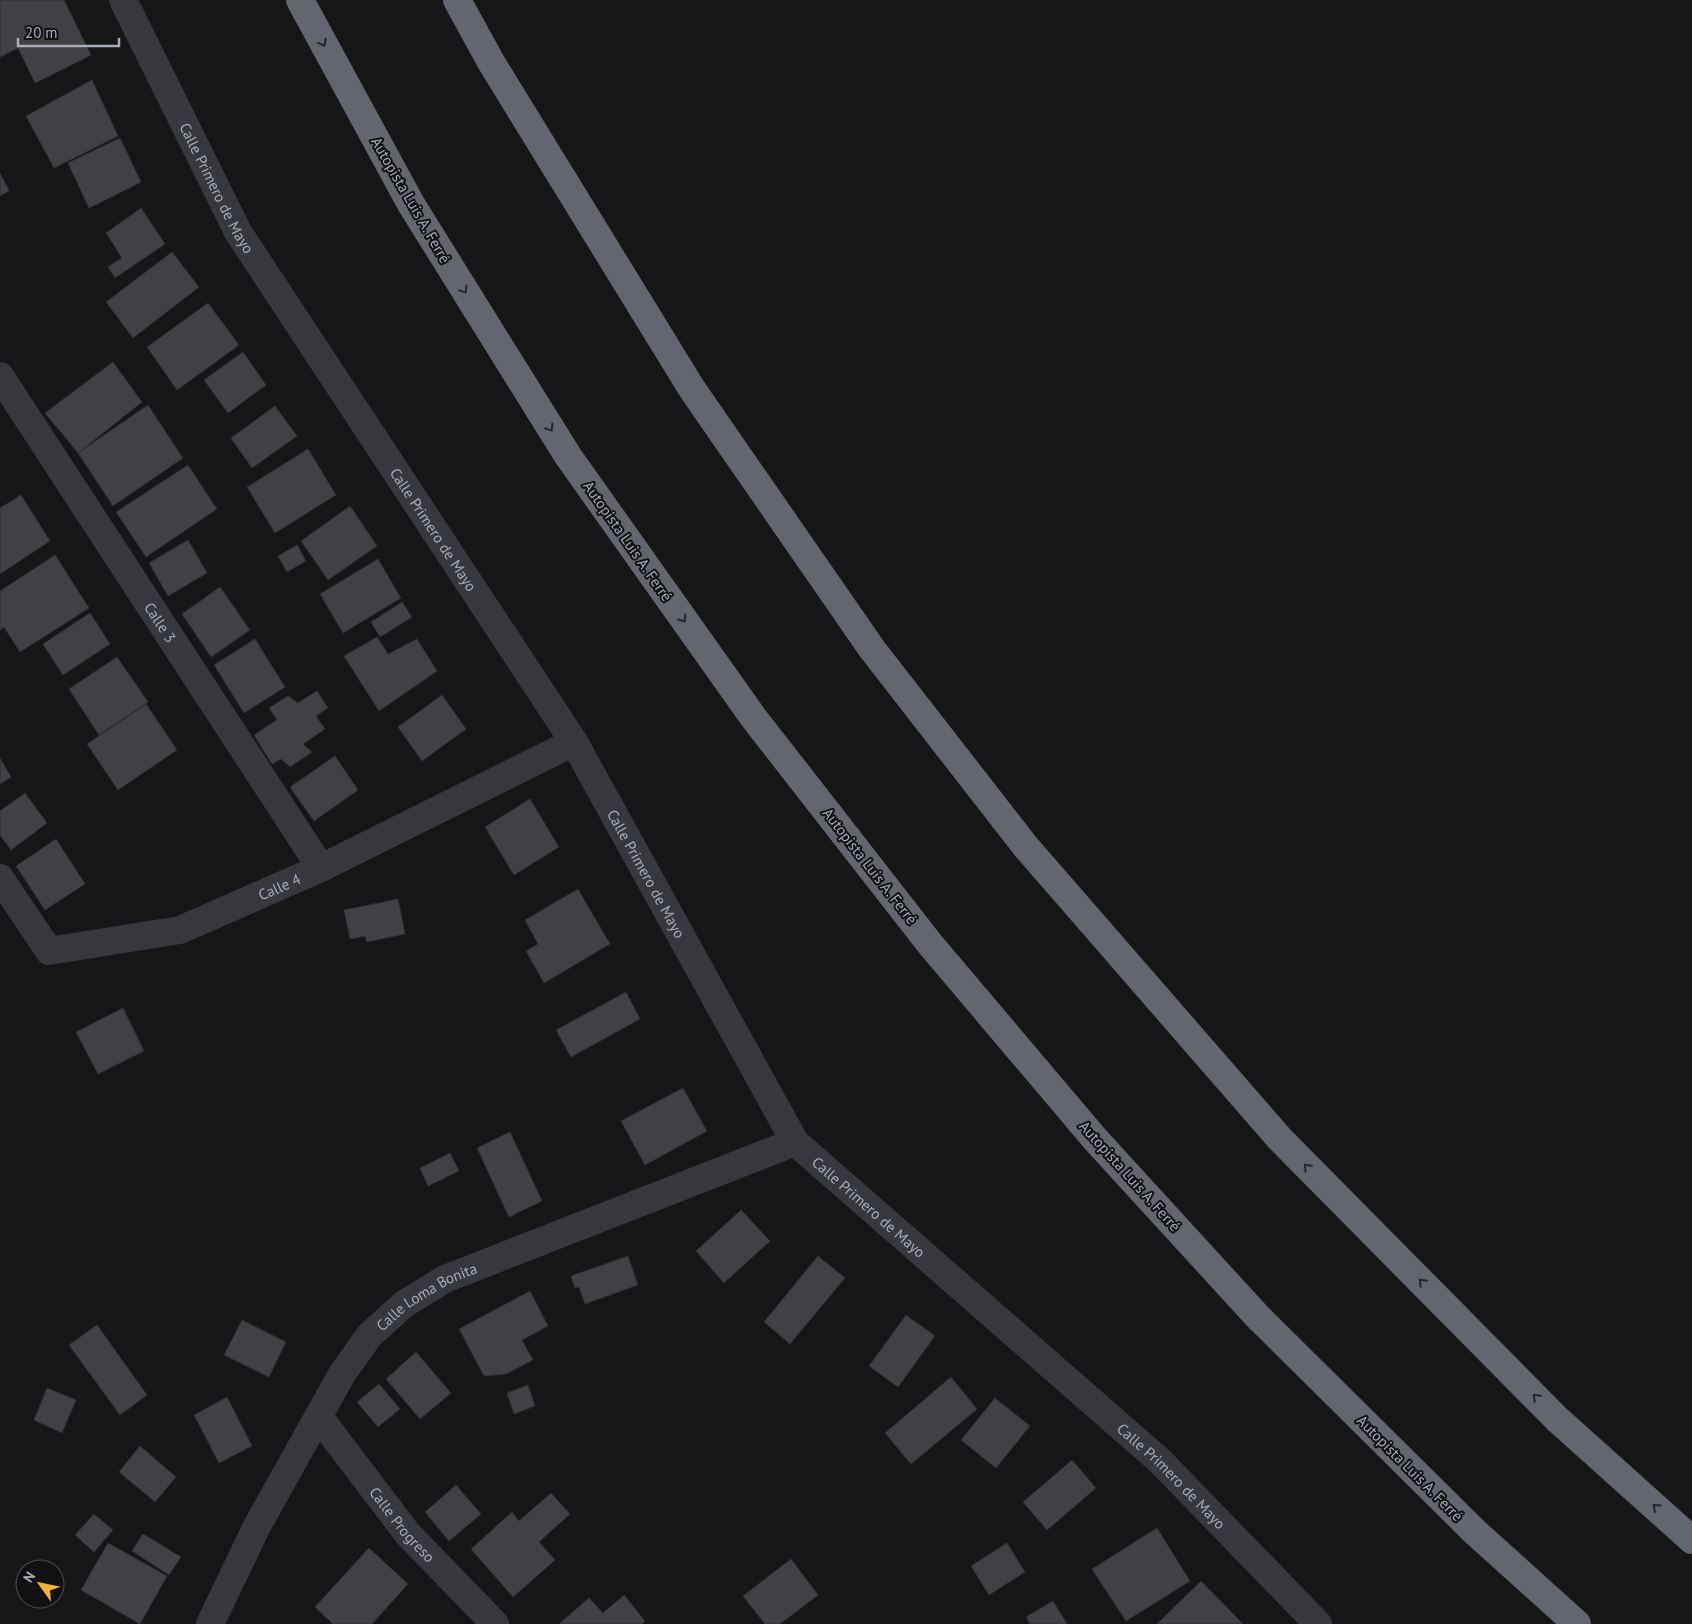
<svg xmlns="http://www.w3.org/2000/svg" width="1692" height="1624" font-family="'PT Sans',sans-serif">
  <rect width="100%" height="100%" fill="#161618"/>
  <path fill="#404145" stroke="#303034" d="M 0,0 L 64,0 L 91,55 L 35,83 L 18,48 L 0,57 Z
    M 92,80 L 118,136 L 54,168 L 26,116 Z
    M 120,138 L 141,182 L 89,208 L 68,163 Z
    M 0,173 L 9,191 L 0,196 Z
    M 141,208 L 165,244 L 115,278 L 108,267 L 122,258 L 106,233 Z
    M 172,252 L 199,287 L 133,338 L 106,302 Z
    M 208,303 L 239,345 L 177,390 L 147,347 Z
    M 243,352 L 266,385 L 228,413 L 204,380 Z
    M 113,362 L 142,402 L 78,453 L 45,413 Z
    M 148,405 L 183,458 L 113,506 L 78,453 Z
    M 275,406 L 297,436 L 252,468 L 231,438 Z
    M 308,449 L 336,495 L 275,533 L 247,487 Z
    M 188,465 L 217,509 L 146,557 L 116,512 Z
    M 21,495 L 50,541 L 0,574 L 0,508 Z
    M 350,506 L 377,546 L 328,580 L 301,541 Z
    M 188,540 L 207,573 L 168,596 L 149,563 Z
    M 297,545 L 306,561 L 287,572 L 278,556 Z
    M 55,555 L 89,608 L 20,652 L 4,627 L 0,630 L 0,591 Z
    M 378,559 L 401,598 L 343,633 L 320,594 Z
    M 220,587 L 250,630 L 211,657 L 182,614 Z
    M 402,602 L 412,617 L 380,637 L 371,622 Z
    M 90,613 L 110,644 L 63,675 L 43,644 Z
    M 377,637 L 388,654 L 417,639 L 437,671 L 379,711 L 344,656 Z
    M 255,639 L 285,687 L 244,713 L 214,665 Z
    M 117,657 L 148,702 L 99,735 L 69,689 Z
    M 317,691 L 328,708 L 316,716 L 325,729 L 303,744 L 312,752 L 290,767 L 281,759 L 272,764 L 254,735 L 277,720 L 269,708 L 288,696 L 298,703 Z
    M 442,695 L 466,729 L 422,761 L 398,727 Z
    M 146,704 L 177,750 L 118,790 L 87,744 Z
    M 335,756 L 358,790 L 314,821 L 290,787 Z
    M 0,758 L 11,777 L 0,784 Z
    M 25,793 L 47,823 L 11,850 L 0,835 L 0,811 Z
    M 530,799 L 559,847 L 514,875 L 485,827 Z
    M 56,839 L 85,884 L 45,910 L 16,866 Z
    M 578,889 L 610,944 L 544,983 L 526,951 L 538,944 L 525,920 Z
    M 398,899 L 405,934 L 367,942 L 365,936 L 350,939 L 344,910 Z
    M 626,992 L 640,1019 L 571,1057 L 556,1030 Z
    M 123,1008 L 144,1051 L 98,1074 L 76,1032 Z
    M 683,1088 L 707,1131 L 645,1165 L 621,1121 Z
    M 510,1132 L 542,1201 L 509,1217 L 477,1148 Z
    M 450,1153 L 459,1171 L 428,1186 L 420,1168 Z
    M 741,1210 L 770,1241 L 724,1283 L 696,1251 Z
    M 628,1256 L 638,1285 L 585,1304 L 579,1287 L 575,1288 L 571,1276 Z
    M 818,1256 L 845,1278 L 790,1344 L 764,1322 Z
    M 530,1291 L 548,1326 L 522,1340 L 533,1360 L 506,1374 L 484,1376 L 459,1329 Z
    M 906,1315 L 935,1336 L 898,1387 L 869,1366 Z
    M 242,1320 L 286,1342 L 269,1377 L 224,1355 Z
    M 97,1325 L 147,1395 L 120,1415 L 69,1345 Z
    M 416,1352 L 451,1393 L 420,1419 L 386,1379 Z
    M 951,1377 L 977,1409 L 911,1464 L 885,1433 Z
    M 379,1384 L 400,1409 L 378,1427 L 357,1402 Z
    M 528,1385 L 535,1406 L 514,1414 L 507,1393 Z
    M 47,1388 L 76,1400 L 62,1433 L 34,1420 Z
    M 227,1397 L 252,1446 L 219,1463 L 194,1415 Z
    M 995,1398 L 1030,1426 L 996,1468 L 961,1440 Z
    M 140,1446 L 176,1477 L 155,1502 L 119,1472 Z
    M 1072,1460 L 1096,1488 L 1047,1530 L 1023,1502 Z
    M 456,1485 L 481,1514 L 449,1541 L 425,1512 Z
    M 551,1493 L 570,1514 L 539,1542 L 555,1560 L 513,1597 L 471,1549 L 512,1512 L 519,1521 Z
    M 94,1514 L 113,1530 L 94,1552 L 75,1535 Z
    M 1157,1528 L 1190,1581 L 1126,1621 L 1092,1569 Z
    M 143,1534 L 181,1557 L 169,1575 L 132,1551 Z
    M 108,1543 L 167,1576 L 140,1624 L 81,1590 Z
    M 1007,1543 L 1025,1572 L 989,1595 L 971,1566 Z
    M 369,1548 L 408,1584 L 372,1624 L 333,1624 L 315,1607 Z
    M 791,1559 L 818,1595 L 780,1624 L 765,1624 L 743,1596 Z
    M 1201,1581 L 1243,1624 L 1157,1624 Z
    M 624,1595 L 645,1621 L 642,1624 L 559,1624 L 589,1598 L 603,1613 Z
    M 1053,1601 L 1067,1624 L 1030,1624 L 1026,1617 Z"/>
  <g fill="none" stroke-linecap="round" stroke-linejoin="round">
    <g stroke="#37383d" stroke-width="28">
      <path id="s1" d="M 123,0 L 238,232 L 574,742 L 795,1142 L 1160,1461 L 1318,1624"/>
      <path id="s2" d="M 0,376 L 321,868"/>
      <path id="s3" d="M 0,878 L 49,951 L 180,930 L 321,868 L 574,742"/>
      <path id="s4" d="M 319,1417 L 407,1533 L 495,1624"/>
      <path id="s5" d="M 210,1624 L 257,1526 L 342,1374 L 369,1336 L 404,1304 L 445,1279 L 795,1142"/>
    </g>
    <path stroke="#63666e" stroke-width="28" d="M 300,0 L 411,204 L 568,456 L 753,717 L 930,944 L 1095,1139 L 1257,1316 L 1474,1531 L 1577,1624
      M 457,0 L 491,62 L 692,389 L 872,649 L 1026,847 L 1280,1139 L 1557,1419 L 1692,1540"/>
  </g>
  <defs><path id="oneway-chevron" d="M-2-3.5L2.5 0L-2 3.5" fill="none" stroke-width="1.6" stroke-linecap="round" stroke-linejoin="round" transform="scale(1.25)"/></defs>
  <g stroke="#26262a">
    <use href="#oneway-chevron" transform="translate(323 43) rotate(62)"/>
    <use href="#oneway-chevron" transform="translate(464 290) rotate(58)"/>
    <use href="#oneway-chevron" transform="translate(550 428) rotate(58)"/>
    <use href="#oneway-chevron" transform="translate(683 619) rotate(55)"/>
    <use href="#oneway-chevron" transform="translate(1307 1167) rotate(-135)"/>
    <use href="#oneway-chevron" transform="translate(1422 1282) rotate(-135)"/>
    <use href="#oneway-chevron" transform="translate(1536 1397) rotate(-135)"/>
    <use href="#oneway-chevron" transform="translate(1656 1507) rotate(-138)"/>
  </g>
  <g text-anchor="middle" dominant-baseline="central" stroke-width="4" stroke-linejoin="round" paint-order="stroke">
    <g font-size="15" fill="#a8adb8" stroke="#111113">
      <text stroke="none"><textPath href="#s1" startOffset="210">Calle Primero de Mayo</textPath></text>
      <text transform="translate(411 200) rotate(60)">Autopista Luis A. Ferré</text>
      <text stroke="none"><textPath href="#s1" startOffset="615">Calle Primero de Mayo</textPath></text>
      <text transform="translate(628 541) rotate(55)">Autopista Luis A. Ferré</text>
      <text stroke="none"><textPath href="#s2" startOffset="294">Calle 3</textPath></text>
      <text transform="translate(870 866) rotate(52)">Autopista Luis A. Ferré</text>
      <text stroke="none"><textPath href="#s1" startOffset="1020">Calle Primero de Mayo</textPath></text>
      <text stroke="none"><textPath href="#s3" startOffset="329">Calle 4</textPath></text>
      <text transform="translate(1130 1176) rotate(48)">Autopista Luis A. Ferré</text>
      <text stroke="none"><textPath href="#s1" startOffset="1425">Calle Primero de Mayo</textPath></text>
      <text stroke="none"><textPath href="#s5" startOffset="400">Calle Loma Bonita</textPath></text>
      <text transform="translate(1410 1468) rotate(45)">Autopista Luis A. Ferré</text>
      <text stroke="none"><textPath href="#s1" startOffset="1830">Calle Primero de Mayo</textPath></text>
      <text stroke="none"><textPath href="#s4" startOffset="136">Calle Progreso</textPath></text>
    </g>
  </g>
  <g transform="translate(40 1584) rotate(303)"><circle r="24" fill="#111113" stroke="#4d4f55"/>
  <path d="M0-4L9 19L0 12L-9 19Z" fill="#f2b134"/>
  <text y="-8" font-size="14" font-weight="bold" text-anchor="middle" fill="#a8adb8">N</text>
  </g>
  <path d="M18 38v8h101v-8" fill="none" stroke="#a8adb8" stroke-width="2.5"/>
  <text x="25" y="38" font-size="15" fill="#a8adb8" stroke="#111113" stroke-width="4" paint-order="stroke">20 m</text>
</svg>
